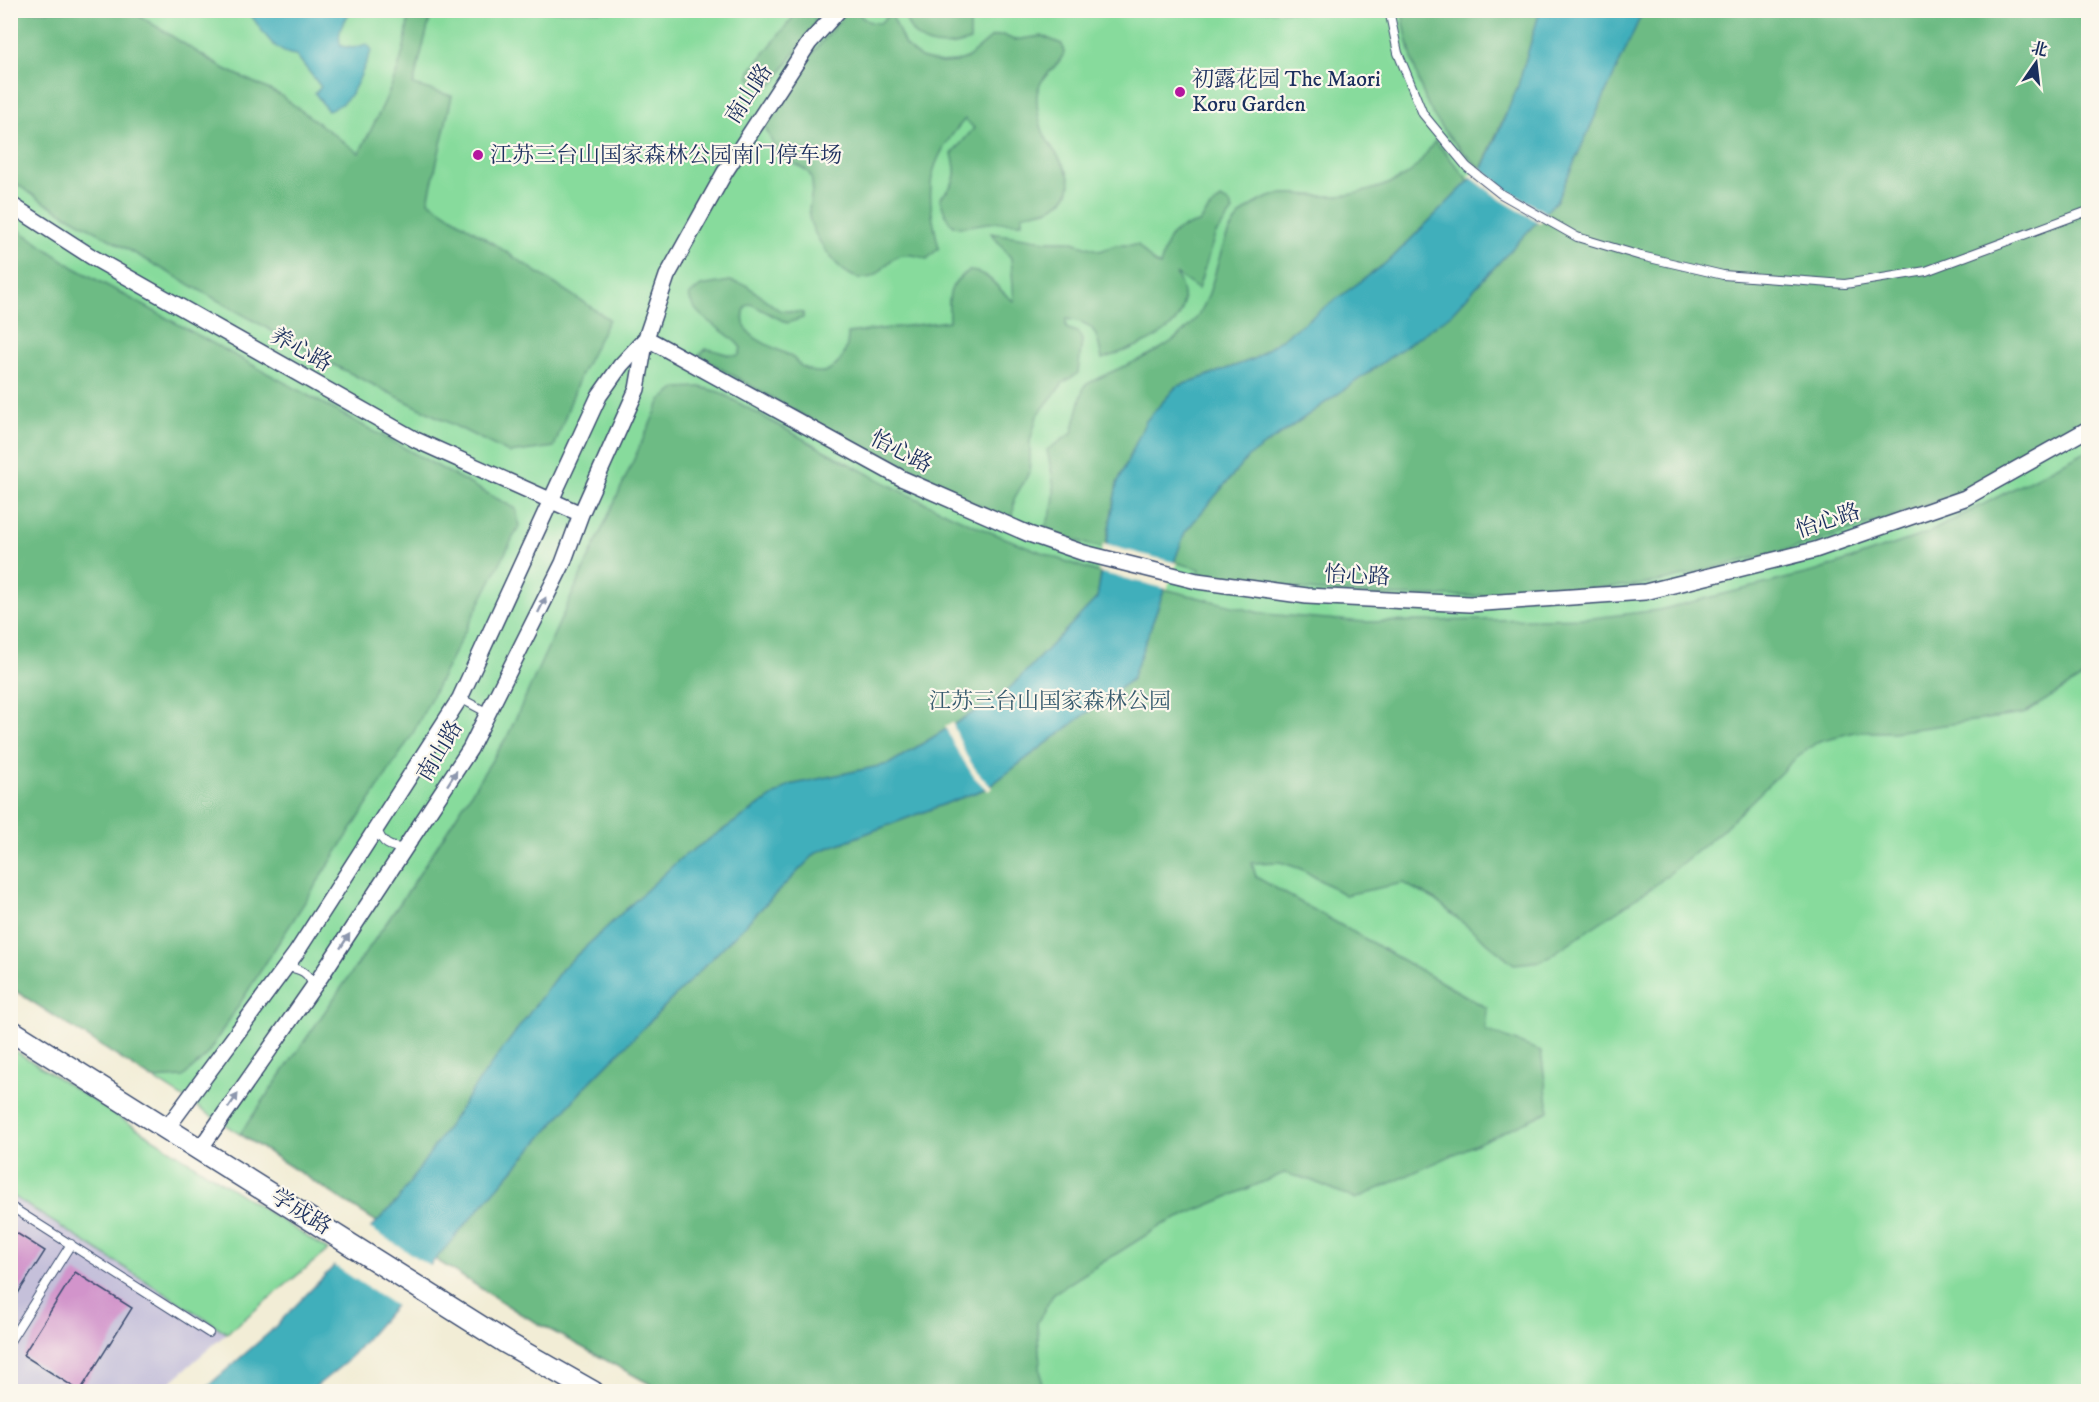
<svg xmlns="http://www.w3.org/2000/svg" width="2099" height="1402" font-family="'IM FELL DW Pica','Noto Serif SC',serif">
  <rect width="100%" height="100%" fill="#fbf7ec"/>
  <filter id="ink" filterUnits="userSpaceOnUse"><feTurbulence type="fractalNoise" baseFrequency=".0167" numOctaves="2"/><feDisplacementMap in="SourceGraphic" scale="12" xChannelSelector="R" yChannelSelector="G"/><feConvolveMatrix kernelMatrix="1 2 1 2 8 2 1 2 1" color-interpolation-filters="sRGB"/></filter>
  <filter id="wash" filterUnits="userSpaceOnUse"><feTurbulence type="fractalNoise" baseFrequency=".008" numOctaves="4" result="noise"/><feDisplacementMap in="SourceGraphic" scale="24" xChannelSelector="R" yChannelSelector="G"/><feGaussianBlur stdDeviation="1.35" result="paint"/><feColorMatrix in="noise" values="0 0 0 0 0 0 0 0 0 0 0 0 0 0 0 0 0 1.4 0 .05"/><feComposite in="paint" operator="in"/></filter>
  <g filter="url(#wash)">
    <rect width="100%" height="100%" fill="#f2edd6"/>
    <path fill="#c5c0da" d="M 10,1195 L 227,1333 L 160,1391 L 11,1391 Z"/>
    <path fill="#87db9c" stroke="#51857d" stroke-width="1.5" d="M 10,11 L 2088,11 L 2088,1391 L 663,1391 L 521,1314 L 11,988 Z
      M 11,1048 L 328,1250 L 227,1333 L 11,1195 Z"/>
    <path fill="#6dbb84" stroke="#447571" stroke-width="1.5" d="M 10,11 L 140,11 L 138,15 L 221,67 L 280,95 L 359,153 C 381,111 409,59 408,11 L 432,11 L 413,85 L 452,96 L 428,201 L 609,319 L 580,376 L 554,447 L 509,453 L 318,357 L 42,201 L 11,180 Z
      M 798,11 L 814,11 L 815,24 L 773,84 C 763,87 757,87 749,77 L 750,71 Z
      M 848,11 L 857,11 C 863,20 869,23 880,23 L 891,13 L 905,45 L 921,58 L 941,63 L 956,62 L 967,58 L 992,37 L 1003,35 L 1014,40 L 1042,36 L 1062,44 L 1064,53 C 1058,69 1039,75 1037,95 C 1036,106 1040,126 1045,136 C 1056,158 1090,186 1053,207 C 1045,212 1031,212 1022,215 L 1022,223 C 1011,223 999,221 988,223 C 957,227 950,236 940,198 C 956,184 958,174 952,154 L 974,128 L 965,119 C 925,164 925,191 939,248 L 927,259 C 880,242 891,282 859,278 C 839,275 812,235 809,216 C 808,203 816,187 810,175 C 805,166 791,164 783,157 C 773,148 768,133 763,121 L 805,62 Z
      M 904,11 L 970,11 L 970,41 C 940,51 910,47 904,11 Z
      M 1402,11 L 1540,11 L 1518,86 L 1481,169 C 1463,152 1441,131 1430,109 C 1417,84 1406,38 1402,11 Z
      M 1643,11 L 2088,11 L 2088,420 L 1964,492 L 1813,543 L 1668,580 L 1640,585 L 1472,596 L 1396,596 L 1317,591 L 1198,576 L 1200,569 L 1174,562 L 1185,532 L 1248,457 L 1450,315 L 1557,200 Z
      M 1435,141 L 1469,181 L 1390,260 L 1254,359 L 1176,387 L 1146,421 L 1117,484 L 1105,549 L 1043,531 C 1060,499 1054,484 1047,450 L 1072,433 L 1084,386 C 1121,364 1164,356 1193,322 C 1223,288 1211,229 1255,204 C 1285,186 1301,197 1331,196 C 1353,196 1386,187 1405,176 C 1418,168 1426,153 1435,141 Z
      M 1221,199 L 1230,204 L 1233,211 L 1215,235 L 1198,289 L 1176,274 C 1206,329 1139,345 1102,359 C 1096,331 1096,323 1066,319 L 1066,328 L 1079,333 L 1082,340 L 1078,373 L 1063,383 L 1037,416 L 1030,441 L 1030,471 L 1014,499 L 1013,521 C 907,475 806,418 706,360 L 700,354 L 706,349 C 717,349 728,358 739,355 L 741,348 C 728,329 693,320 689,295 L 701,286 L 730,281 L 746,285 L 779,310 L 803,313 L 803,318 L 787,323 L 751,304 L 746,306 C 733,337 771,345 790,356 C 796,359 798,365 804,368 C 831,382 848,358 848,333 L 949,321 C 948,298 947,283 969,271 C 992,272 996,290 1014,301 L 1011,258 L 991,233 L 1046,241 L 1070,241 L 1100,251 L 1116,245 L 1138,245 L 1151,260 L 1160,266 C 1168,238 1168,229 1199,223 L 1209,209 Z
      M 10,224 L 75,268 L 516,509 L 519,526 L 412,735 L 206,1056 L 183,1077 L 152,1079 L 11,988 Z
      M 700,387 L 719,392 C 816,446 912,502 1015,542 C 1044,553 1072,565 1101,573 L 1097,598 L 1004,694 L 889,764 L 790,785 L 681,858 L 562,969 L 398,1200 L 377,1222 L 240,1134 L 409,890 L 508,735 L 661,400 L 677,388 Z
      M 2088,450 L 2088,674 L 2023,714 L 1893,732 L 1854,732 L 1819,741 L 1798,756 L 1720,832 L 1653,887 L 1542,961 L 1514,964 L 1432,898 L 1403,883 L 1345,895 L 1301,869 L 1280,862 L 1252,863 L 1256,877 L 1487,1008 L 1485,1030 L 1541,1051 L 1549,1111 L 1356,1199 L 1310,1180 L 1284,1173 L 1162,1225 L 1054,1293 L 1037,1323 L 1042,1391 L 663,1391 L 521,1314 L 435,1259 L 585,1087 L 817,852 L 987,788 L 1132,679 L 1164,589 L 1264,614 L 1365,622 L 1593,618 L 1659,610 L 1817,571 L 1928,533 Z"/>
    <path fill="#40afbb" stroke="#2e6f8c" stroke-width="1.5" d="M 248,11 L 351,11 C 343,22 336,33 341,46 L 353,48 L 367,44 L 372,50 C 359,75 356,101 328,111 L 315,93 L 321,87 L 296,55 C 273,54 261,28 248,11 Z
      M 1540,11 L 1643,11 L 1557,200 L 1450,315 L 1248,457 L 1185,532 L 1132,679 L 987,788 L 817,852 L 585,1087 L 346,1362 L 310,1391 L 201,1392 L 270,1332 L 398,1200 L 474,1088 L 562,969 L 681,858 L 790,785 L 889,764 L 1004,694 L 1097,598 L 1117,484 L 1146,421 L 1176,387 L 1254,359 L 1390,260 L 1484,166 L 1518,86 Z"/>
    <path fill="#f2edd6" d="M 1479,167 L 1507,190 L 1548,214 L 1540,223 L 1501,200 L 1469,176 Z
      M 1103,544 L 1177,563 L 1167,589 L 1098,572 Z
      M 952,722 L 966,755 L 976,770 L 992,788 L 988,791 L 974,777 L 953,744 L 945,726 Z
      M 368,1227 L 432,1267 L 397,1307 L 332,1264 Z"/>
    <g id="blocks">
      <path fill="#d294cb" d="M 10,1229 L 45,1251 L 10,1306 Z
        M 75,1272 L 132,1308 L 80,1391 L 23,1355 Z"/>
    </g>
  </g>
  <g filter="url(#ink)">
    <use href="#blocks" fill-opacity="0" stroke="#3b4c70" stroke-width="1.5"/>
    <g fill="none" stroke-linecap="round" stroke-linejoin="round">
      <defs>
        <path id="lane" d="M 1389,10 L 1398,53 L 1423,114 L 1467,167 L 1501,194 L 1577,237 L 1641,256 L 1723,275 L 1845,284 L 1926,271 L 2088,211
          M 460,698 L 488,713
          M 377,829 C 382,844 390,848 405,848
          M 286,967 C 301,969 308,972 313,986
          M 10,1206 L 209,1333
          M 10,1341 L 71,1244"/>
        <path id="street" d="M 839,10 L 809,43 L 725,172 L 667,276 L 646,338 L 903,479 L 1029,534 L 1084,553 L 1197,581 L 1307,596 L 1470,604 L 1645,592 L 1815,550 L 1965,498 L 2088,429
          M 10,204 L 92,257 L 416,440 L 581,514
          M 167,1128 L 296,953 L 460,698 L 599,396 L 621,365 L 646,338 L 637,389 L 581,514 L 563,563 L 470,749 L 321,976 L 200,1149"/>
        <path id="secondary" d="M 10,1030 L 505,1342 L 593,1392"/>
      </defs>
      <use href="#lane" stroke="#3b4c70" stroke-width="10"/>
      <use href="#street" stroke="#3b4c70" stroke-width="18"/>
      <use href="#secondary" stroke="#3b4c70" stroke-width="24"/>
      <use href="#lane" stroke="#fff" stroke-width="8"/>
      <use href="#street" stroke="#fff" stroke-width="15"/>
      <use href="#secondary" stroke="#fff" stroke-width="21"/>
    </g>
    <defs><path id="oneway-solid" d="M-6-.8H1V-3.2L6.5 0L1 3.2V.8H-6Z" transform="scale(1.5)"/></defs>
    <g fill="#8d97ae">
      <use href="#oneway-solid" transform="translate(542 605) rotate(-64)"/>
      <use href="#oneway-solid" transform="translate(452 778) rotate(-57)"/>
      <use href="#oneway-solid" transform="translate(345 941) rotate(-57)"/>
      <use href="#oneway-solid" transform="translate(233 1101) rotate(-55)"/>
    </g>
  </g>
  <g fill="#b5179e" stroke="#fbf7ec" stroke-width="2">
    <circle cx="1180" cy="92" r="6"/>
    <circle cx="478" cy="155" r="6"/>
  </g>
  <g text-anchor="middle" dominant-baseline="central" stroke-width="4.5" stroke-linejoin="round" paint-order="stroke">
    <g font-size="22" fill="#1b2f5e" stroke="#fbf7ec" text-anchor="start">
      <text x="1192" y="79">初露花园 The Maori<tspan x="1192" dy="25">Koru Garden</tspan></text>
      <text x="490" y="155">江苏三台山国家森林公园南门停车场</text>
    </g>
    <g font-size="22" fill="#1b2f5e" stroke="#fbf7ec">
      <text transform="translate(749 94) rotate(-57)">南山路</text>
      <text transform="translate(301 350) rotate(29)">养心路</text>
      <text transform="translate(901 452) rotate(27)">怡心路</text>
      <text transform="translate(1828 521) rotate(-18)">怡心路</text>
      <text transform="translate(1357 576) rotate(3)">怡心路</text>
      <text transform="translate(440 751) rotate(-59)">南山路</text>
      <text transform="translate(301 1212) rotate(32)">学成路</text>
    </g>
    <g font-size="22" fill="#365a6e" stroke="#fbf7ec">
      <text x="1050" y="701">江苏三台山国家森林公园</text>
    </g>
  </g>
  <rect width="2099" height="1402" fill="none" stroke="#fbf7ec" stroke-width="36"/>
  <g transform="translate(2036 63) rotate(14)" stroke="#fbf7ec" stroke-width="4.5" paint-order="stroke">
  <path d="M0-4.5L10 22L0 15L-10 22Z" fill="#1b2f5e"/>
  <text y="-9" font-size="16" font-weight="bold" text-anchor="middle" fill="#1b2f5e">北</text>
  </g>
</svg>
